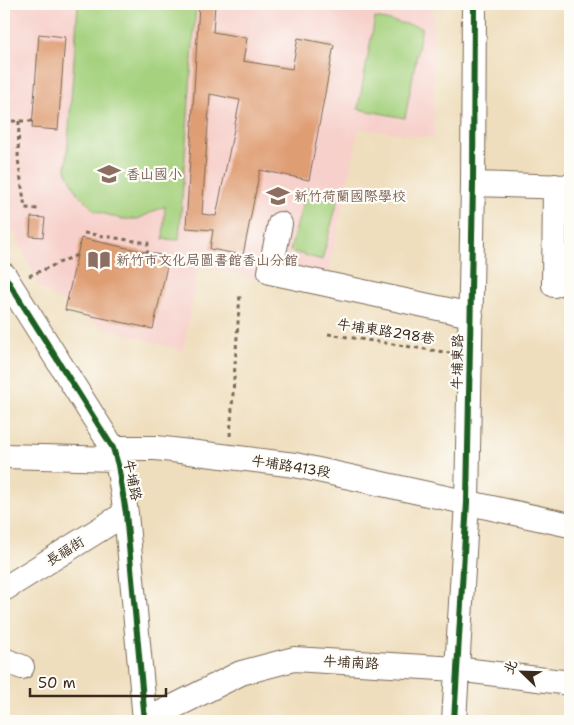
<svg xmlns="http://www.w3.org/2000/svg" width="574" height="725" font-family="'Shantell Sans','LXGW WenKai TC',sans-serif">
  <rect width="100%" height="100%" fill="#fdfcf7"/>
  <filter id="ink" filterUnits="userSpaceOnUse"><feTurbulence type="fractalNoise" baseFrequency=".02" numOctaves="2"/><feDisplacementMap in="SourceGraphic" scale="10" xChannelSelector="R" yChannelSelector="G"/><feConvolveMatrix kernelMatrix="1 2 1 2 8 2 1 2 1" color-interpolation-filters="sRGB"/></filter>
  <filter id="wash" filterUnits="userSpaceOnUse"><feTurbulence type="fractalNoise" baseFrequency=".0096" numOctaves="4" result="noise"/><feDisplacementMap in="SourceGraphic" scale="20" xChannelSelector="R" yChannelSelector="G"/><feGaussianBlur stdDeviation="1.12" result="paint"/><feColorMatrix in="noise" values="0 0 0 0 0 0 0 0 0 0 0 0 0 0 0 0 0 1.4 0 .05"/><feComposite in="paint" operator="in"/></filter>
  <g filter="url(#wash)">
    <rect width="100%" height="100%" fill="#efdebd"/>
    <path fill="#f7d0cb" d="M 4,4 L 433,4 L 434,138 L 359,128 L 324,296 L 199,265 L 183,351 L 100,326 L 39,287 L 4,210 Z"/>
    <path fill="#a6d27f" stroke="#707e4e" d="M 78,4 L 196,4 L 179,240 L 163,239 L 165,206 L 138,219 L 121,219 L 95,211 L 77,193 L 66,170 Z
      M 375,18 L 422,27 L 405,118 L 358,109 Z
      M 307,188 L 339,196 L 322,260 L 290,251 Z"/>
    <g id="blocks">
      <path fill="#df9d73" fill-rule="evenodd" d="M 199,4 L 215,4 L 213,32 L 247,38 L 243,61 L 292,69 L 298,38 L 334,45 L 309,180 L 260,170 L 243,255 L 210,249 L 213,230 L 186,228 ZM 210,94 L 240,100 L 216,216 L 202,214 Z
        M 39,34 L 65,37 L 58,130 L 32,128 Z
        M 31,217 L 45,218 L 43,237 L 30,236 Z
        M 81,238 L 169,257 L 153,329 L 65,310 Z"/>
    </g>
  </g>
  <g filter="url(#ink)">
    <use href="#blocks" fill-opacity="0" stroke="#7a6956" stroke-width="1"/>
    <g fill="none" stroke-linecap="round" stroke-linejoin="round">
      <defs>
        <path id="minor" d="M 473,184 L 570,187
          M 280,224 L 270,272 L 471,315
          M 4,275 L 113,448 L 118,465 L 126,513 L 145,720
          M 554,285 L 555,186
          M 113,448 L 156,448 L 295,465 L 570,525
          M 4,456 L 116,459
          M 4,589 L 126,513
          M 4,660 L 22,667
          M 145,721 L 241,673 L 294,659 L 456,669 L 570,683
          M 454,721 L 467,502 L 473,184 L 474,4"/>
      </defs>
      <use href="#minor" stroke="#7a6956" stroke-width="26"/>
      <path stroke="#7a6956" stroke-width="3" stroke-dasharray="4 4" stroke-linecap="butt" d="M 4,121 L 32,121
        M 19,121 L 18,159 L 25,208 L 39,209
        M 84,233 L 148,243 L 147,252
        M 29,276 L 77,255
        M 328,334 L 450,353
        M 230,436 L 240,294"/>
      <use href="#minor" stroke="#fff" stroke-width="24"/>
      <defs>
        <path id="cycleway" d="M 4,275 L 113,448 L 118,465 L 126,513 L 145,721
          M 454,721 L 467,502 L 473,184 L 474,4"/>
      </defs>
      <use href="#cycleway" stroke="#fdfcf7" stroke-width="9"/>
      <use href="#cycleway" stroke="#1b5e20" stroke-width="6"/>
    </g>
  </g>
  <defs>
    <symbol id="school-bare" viewBox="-9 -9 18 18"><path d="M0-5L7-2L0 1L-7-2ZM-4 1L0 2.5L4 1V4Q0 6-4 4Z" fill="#8d6e63" stroke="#fdfcf7" stroke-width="2.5" paint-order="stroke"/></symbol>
    <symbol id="library-bare" viewBox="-9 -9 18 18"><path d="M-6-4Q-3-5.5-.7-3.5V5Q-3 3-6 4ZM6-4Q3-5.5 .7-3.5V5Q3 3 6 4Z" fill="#8d6e63" stroke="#fdfcf7" stroke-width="2.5" paint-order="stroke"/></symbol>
  </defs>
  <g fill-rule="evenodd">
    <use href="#school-bare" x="93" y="158" width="32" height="32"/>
    <use href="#school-bare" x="262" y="180" width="32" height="32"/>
    <use href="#library-bare" x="83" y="244" width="32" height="32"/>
  </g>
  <g text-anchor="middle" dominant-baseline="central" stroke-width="4.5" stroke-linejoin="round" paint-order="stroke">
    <g font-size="14" fill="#785e54" stroke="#fdfcf7" text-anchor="start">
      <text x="126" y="174">香山國小</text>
      <text x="294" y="196">新竹荷蘭國際學校</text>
      <text x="116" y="260">新竹市文化局圖書館香山分館</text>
    </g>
    <g font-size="14" fill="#3b2a1e" stroke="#fdfcf7">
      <text transform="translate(386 331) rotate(9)">牛埔東路298巷</text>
      <text transform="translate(457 362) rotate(-89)">牛埔東路</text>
      <text transform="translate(291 466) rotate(9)">牛埔路413段</text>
      <text transform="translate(133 480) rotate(79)">牛埔路</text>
      <text transform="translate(65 551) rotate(-32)">長福街</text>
      <text transform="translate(351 662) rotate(3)">牛埔南路</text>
    </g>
  </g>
  <rect width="574" height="725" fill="none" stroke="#fdfcf7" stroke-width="20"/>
  <g transform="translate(522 672) rotate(293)" stroke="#fdfcf7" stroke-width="4" paint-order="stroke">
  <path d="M0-4L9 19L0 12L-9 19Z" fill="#3b2a1e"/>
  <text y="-8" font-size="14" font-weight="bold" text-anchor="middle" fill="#3b2a1e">北</text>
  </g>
  <path d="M30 688v8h136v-8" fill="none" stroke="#3b2a1e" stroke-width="2.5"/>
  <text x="38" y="688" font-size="15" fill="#3b2a1e" stroke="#fdfcf7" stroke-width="4" paint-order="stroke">50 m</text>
</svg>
